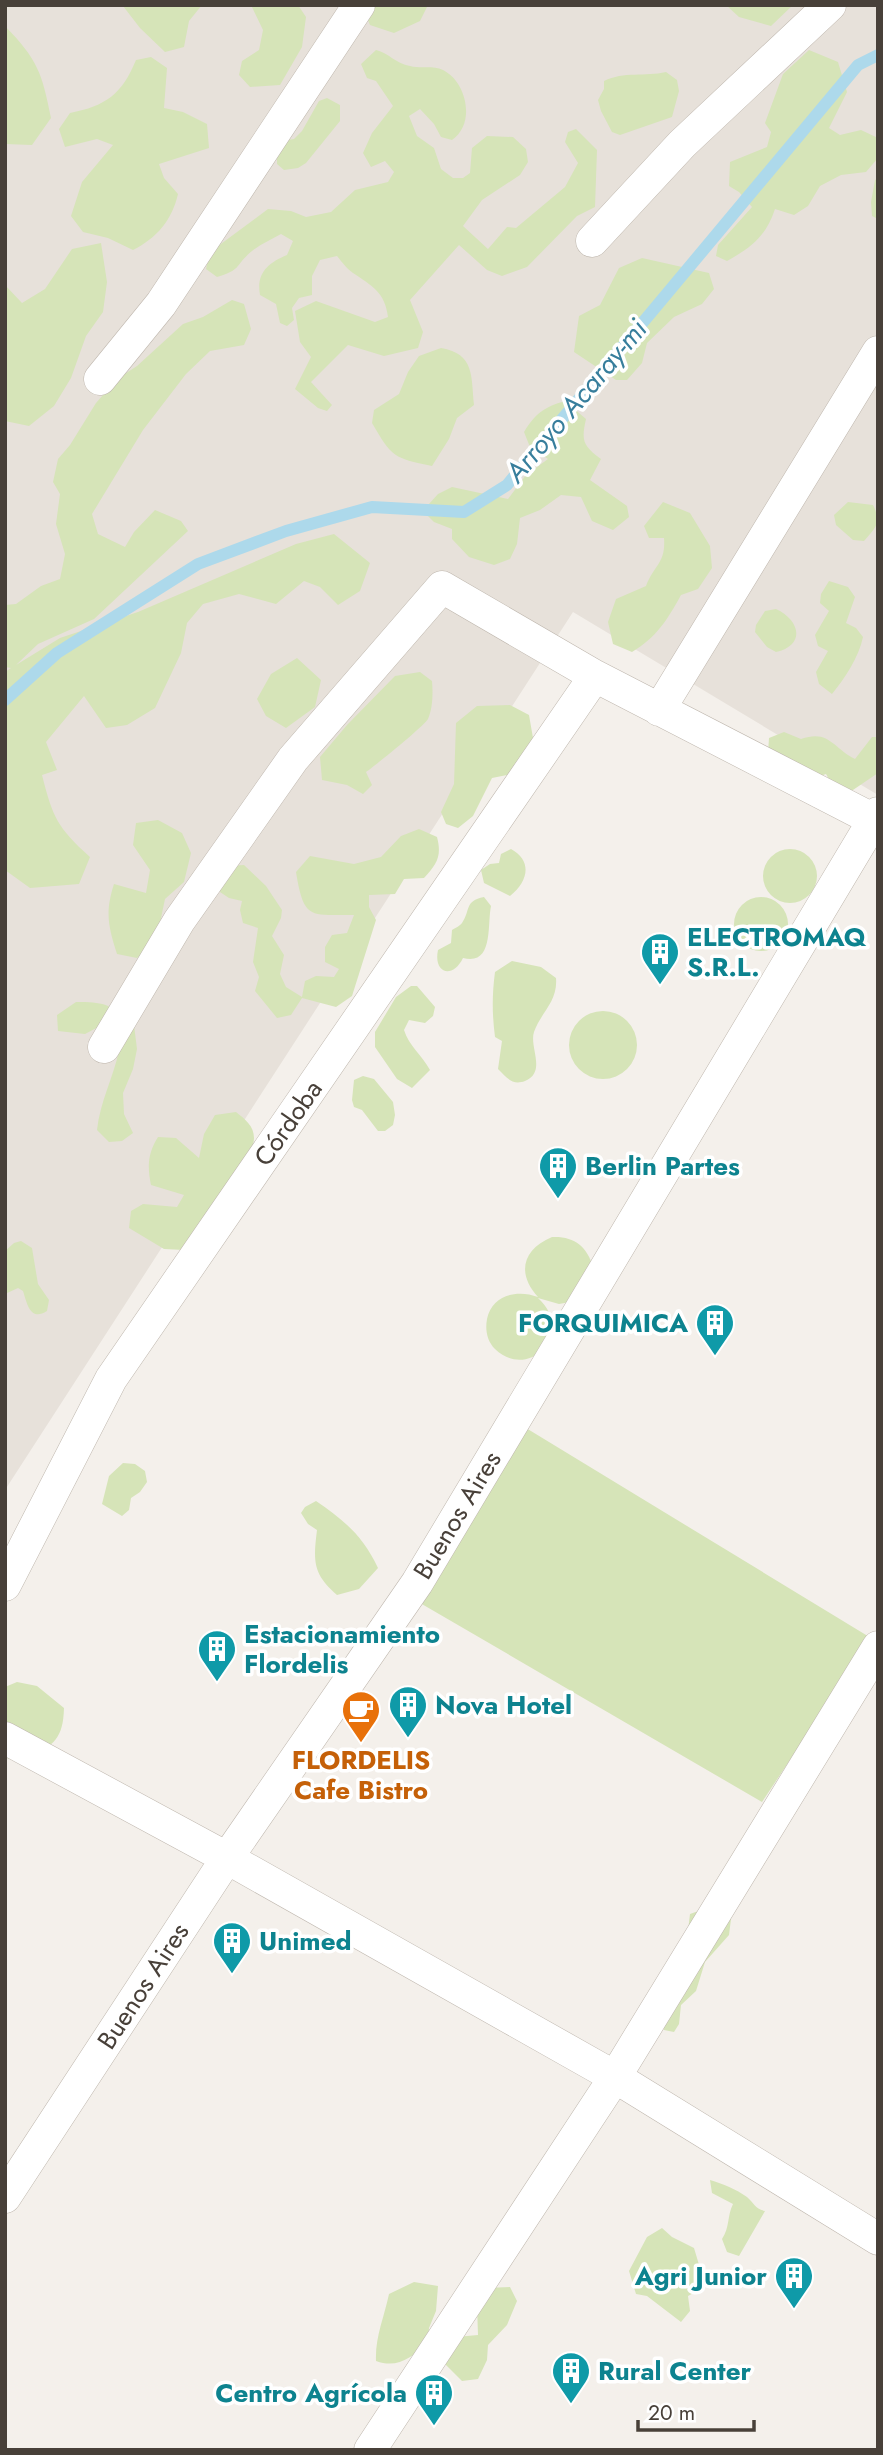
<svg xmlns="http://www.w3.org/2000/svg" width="883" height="2455" font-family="Jost,sans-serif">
  <rect width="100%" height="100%" fill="#f4f0eb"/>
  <path fill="#e7e1da" d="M 5,5 L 878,5 L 878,795 L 573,612 L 5,1490 Z"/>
  <path fill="#d6e4b8" d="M 111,5 L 202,5 L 189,21 L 184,47 L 165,52 L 140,28 L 123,6 Z
    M 251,5 L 298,5 L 306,17 L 302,47 L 280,85 L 250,87 L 239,75 L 242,61 L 259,50 L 263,30 Z
    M 368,5 L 428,5 L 420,21 L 394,33 L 370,25 L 364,11 Z
    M 726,5 L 793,5 L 771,26 L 739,17 Z
    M 5,26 C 38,60 42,73 51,118 L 32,145 L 5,144 Z
    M 376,50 C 389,53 396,64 410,66 C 421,69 433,65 443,70 C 467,82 476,124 452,140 L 441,137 L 434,124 L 420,109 L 409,116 L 417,136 L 434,148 L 441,169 L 453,178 L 463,178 L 470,173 L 472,148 L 487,136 L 513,137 L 526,149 L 528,162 L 520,175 L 482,200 L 463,226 L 488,249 L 507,227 L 516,228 L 565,187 L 578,163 L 565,142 L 568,132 L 576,129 L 597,150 L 595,207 L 577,216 L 527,267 L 502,276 L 487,270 L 459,245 L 410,300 L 423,332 L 418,348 L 384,356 L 348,345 L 311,382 L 332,405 L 327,411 L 318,408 L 295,389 L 311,357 L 300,342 L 295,311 L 316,301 L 375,322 L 388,317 C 385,292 372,286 353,273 C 347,269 342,262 337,256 L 320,260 L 312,276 L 312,295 L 299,298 L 292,308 L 294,320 L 287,326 L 280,323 L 276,304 L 260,295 C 256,273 268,263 287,255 L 293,241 L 281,234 C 272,239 261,244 252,251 C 234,266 243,269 217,277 L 206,269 L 210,252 L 268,209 L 291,211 L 306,217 L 331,212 L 355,190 L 388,182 L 394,172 L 385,161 L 371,167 L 363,153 L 372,133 L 393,106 L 376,81 L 367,78 L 361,64 Z
    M 809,50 L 838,62 L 847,92 L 829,128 L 840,135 L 861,130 L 878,138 L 878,158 L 866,172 L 841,175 L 820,186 L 808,206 L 794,215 L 775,209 C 766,236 752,247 727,261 L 716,256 L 718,245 L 752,207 L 739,192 L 729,186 L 730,162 L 767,147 L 771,132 L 765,123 L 783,74 Z
    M 151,57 L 167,68 L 164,108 L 183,112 L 207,124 L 209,148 L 159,164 L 164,178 L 178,194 C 172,220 157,238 133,250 L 108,238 L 83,232 L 71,216 L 82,182 L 113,145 L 97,139 L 65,147 L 59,129 L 70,113 C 106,106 122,94 136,60 Z
    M 666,72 L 677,80 L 679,91 L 672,117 L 620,135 L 612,132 L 601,111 L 598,100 L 604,89 L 604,81 C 624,71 645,77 666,72 Z
    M 327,98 L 340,105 L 340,121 L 306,163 L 298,168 L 284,170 L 277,164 L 277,147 L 281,141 L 294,139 L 302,131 L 319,101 Z
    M 878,178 L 878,219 L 872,216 L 871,202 L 875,180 Z
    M 101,243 L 107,282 L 103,312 L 86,336 L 71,378 L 54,406 L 29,426 L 5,421 L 5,285 L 22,303 L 45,289 L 72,249 Z
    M 642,258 L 709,273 L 714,289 L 702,304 L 674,317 L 647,343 L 642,363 L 627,380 L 616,380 L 574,352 L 579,316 L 600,305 L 619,268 Z
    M 232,300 L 244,304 L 251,329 L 244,345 L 210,351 L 186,374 L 143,430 L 92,514 L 98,534 L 125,547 L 134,532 L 155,510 L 181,521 L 188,531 L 94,619 L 38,644 L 16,665 L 60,638 L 138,612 L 296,544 L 334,534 L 370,563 L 360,591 L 338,605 L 320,587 L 304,581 L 276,604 L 239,594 L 203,604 L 187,623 L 181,653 L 155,708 L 127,725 L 106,728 L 84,696 L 46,742 L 57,770 L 42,775 C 53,818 57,827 90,857 L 79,884 L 30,888 L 5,870 L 5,672 L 11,668 L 5,667 L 5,605 L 16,604 L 41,586 L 60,579 L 65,554 L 56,524 L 60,494 L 53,482 L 58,459 L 70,445 L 96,403 L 117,379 L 137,366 L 183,324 L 203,317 Z
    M 441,348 C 475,354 471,376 474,405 L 457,418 L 449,439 L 432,466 C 393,458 392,457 372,423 L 374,410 L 399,394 L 408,372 L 419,356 Z
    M 565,401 L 586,419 C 581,441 583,446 601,459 L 590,480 L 627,506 L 629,517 L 613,530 L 592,521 L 581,497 L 561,495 L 540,510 L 520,518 L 517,544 L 510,559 L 494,565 L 469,557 L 452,539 L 452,529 L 434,522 L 428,516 L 429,504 L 438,494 L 452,487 L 508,499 L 526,475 L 548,459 L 530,447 L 524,432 C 535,414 544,407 565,401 Z
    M 663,502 L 690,513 L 710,546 L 712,568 L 698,589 L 681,595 C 668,619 656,638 632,652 L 613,644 L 608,622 L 616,599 L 646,586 C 654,565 666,563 664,538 L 649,538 L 644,526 Z
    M 848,502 L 873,505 C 882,523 876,527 864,541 L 853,540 L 836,525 L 834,515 Z
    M 829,581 L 848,587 L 855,597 L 846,623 L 856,628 L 863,637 C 859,657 845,678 832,694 L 819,684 L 816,672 L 828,651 L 818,646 L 815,635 L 829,611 L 820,603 L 821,594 Z
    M 776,609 C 800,620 806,645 776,652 L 767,647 L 755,632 L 756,625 L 765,611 Z
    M 297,658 L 321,680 L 315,707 L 286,728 L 266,716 L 257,699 L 271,674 Z
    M 420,672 L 432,681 C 433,692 433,708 428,719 C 424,726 375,766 366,772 L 372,785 L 363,794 L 347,785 L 322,780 L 320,757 L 347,725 L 395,676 Z
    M 510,705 L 529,715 L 533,738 L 524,767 L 507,775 L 492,778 L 473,816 L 458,828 L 446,824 L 441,812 L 454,784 L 456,723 L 477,706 Z
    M 784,732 L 801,739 C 829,729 833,748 855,759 L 872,737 L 878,737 L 878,773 L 850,792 L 834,788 L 826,774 L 811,779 L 768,753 L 769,738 Z
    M 158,820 L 182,833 L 191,853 L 184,882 L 165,899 L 156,942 L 137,958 L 117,954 C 108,926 105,912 114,884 L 146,893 L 150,870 L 133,845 L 136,823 Z
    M 419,829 L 437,837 C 442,856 437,864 424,878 L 404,879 L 395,894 L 369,895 L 369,907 L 376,920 L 352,996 L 336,1007 L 302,998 L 291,1015 L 277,1018 L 255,991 L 259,977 L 253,962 L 258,928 L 243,923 L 240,910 L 242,901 L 229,898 L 220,892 L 220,884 L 227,866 L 244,865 L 266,886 L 282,910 L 281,918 L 272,936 L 284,955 L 280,974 L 286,987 L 302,997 L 305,981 L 316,976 L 334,977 L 339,969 L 325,962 L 325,947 L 332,935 L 347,933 L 354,915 C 311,914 304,922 296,872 L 310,856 L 354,864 L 381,857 L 401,836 Z
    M 511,849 C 533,861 528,882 510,896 L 484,883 L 481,870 L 490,864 L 499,863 L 501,854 Z
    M763 876a27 27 0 1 1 54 0a27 27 0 1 1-54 0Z
    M 484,897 L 491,906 C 487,925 494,966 463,958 C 453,979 433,974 438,950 L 451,943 L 452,930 C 455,928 460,926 462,923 C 471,910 464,901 484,897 Z
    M734 924a27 27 0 1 1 54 0a27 27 0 1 1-54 0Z
    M 512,961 L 541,967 L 556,978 C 558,1002 541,1012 534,1032 C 529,1047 547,1072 525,1081 C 512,1086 506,1077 498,1069 L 502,1041 L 495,1037 C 492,1014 492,994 495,972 Z
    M 411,986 L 417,986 L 435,1007 L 433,1016 L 425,1023 L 409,1020 L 404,1030 C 409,1046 422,1055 430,1070 L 412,1088 L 397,1079 L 375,1047 L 375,1032 L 396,997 Z
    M 76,1002 C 107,1002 111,1005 134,1025 L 137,1049 L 133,1069 L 123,1093 L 124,1114 L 133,1133 L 122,1141 L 109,1142 L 97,1130 C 100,1102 113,1078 119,1051 L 104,1024 L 85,1034 L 58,1031 L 57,1015 Z
    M569 1045a34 34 0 1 1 68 0a34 34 0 1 1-68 0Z
    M 363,1076 L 374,1079 L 393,1102 L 395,1115 L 393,1125 L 385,1131 L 378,1131 L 362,1110 L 354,1107 L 352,1100 L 354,1080 Z
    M 236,1112 C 245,1119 254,1126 254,1138 C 254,1162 200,1228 184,1250 L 164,1249 L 129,1228 L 131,1211 L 143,1204 L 177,1207 L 184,1195 L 151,1185 C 147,1166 148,1153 158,1137 L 176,1138 L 199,1158 L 204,1134 L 215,1115 Z
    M 552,1237 C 574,1236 587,1246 593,1267 L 570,1302 L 559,1304 L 538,1298 C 576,1332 529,1382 495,1349 C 487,1341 485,1330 487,1319 C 492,1295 517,1289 538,1297 C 516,1273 523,1249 552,1237 Z
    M 21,1241 L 32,1248 L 38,1284 L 49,1300 L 47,1311 C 30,1322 27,1303 23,1291 L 18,1288 L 5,1294 L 5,1251 L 14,1243 Z
    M 526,1428 L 871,1638 L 762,1802 L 408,1596 Z
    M 123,1463 L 135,1464 L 145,1471 L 147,1482 L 140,1492 L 131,1498 L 129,1510 L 122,1516 L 102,1504 L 109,1476 Z
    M 316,1501 C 345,1521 363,1536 378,1568 L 359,1589 L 337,1595 C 313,1574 313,1562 317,1530 L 308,1524 L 301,1513 L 305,1507 Z
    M 17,1682 L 37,1686 L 64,1708 C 63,1740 54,1742 30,1761 L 5,1758 L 5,1687 Z
    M 704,1909 L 732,1911 L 729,1935 L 705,1962 L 696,1991 L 681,2005 L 679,2024 L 674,2032 L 664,2030 L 658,2006 L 686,1947 L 690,1914 Z
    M 710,2180 C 723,2184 736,2189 747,2197 C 754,2203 755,2209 765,2211 L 739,2256 L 727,2252 L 722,2239 C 730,2227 727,2216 733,2204 L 712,2193 Z
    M 662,2228 L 672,2237 L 694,2248 L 700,2268 L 699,2290 L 688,2296 L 690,2311 L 681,2322 L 647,2296 L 636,2294 L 629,2271 L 647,2237 Z
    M 414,2282 L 438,2286 L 436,2311 L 429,2328 L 428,2344 C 411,2357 398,2369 376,2361 C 375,2337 384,2318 389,2294 Z
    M 510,2287 L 517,2301 L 507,2325 L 488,2345 L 487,2360 L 478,2379 L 462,2381 L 446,2365 L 445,2348 L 456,2337 L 478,2335 L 477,2306 L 486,2288 Z"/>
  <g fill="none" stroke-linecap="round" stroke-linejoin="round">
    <path stroke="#add9eb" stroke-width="12" d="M 5,700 L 57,653 L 198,564 L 286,531 L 372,507 L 464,512 L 507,485 L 858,65 L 878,55"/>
    <defs>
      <path id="street" d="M 592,241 L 682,144 L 830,5
        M 100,379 L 161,304 L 359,5
        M 659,710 L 878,352
        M 104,1047 L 179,921 L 293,759 L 442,587 L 595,676 L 878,822
        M 5,1585 L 111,1379 L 595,676
        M 5,1738 L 227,1858 L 615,2077 L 878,2239
        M 5,2197 L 227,1858 L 417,1583 L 878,813
        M 370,2450 L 615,2077 L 878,1647"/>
    </defs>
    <use href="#street" stroke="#bfb7ae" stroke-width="33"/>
    <use href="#street" stroke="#fff" stroke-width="32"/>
  </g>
  <defs>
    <symbol id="building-pin" viewBox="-11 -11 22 30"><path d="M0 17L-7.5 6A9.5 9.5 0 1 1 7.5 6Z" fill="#0f9aa8" stroke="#fff"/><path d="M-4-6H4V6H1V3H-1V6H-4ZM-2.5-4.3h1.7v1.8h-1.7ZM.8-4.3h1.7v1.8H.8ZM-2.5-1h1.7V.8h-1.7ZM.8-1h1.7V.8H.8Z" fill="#fff"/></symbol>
    <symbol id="cafe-pin" viewBox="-11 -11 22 30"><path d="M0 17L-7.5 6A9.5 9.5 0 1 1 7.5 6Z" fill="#e8710a" stroke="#fff"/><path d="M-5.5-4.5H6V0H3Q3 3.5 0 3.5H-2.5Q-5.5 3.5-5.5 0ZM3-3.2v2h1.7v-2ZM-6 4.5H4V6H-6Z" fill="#fff"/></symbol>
  </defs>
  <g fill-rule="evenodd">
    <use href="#building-pin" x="638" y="930" width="44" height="60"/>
    <use href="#building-pin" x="536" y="1144" width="44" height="60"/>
    <use href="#building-pin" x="693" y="1301" width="44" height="60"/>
    <use href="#building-pin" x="195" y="1627" width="44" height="60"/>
    <use href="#building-pin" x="386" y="1683" width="44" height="60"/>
    <use href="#cafe-pin" x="339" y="1688" width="44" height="60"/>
    <use href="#building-pin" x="210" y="1919" width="44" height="60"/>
    <use href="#building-pin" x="772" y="2254" width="44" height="60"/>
    <use href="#building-pin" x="549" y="2349" width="44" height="60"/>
    <use href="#building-pin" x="412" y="2371" width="44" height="60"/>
  </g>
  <g text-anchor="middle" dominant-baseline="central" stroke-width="7" stroke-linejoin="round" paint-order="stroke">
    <g font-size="26" font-weight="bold" fill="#0d838f" stroke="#fff" text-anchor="start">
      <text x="687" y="937">ELECTROMAQ<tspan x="687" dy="30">S.R.L.</tspan></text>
      <text x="585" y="1166">Berlin Partes</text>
      <text x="688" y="1323" text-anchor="end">FORQUIMICA</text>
      <text x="244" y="1634">Estacionamiento<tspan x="244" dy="30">Flordelis</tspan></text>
      <text x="435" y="1705">Nova Hotel</text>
      <text x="259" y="1941">Unimed</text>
      <text x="767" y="2276" text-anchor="end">Agri Junior</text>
      <text x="598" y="2371">Rural Center</text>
      <text x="407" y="2393" text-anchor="end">Centro Agrícola</text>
    </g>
    <g font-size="26" fill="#484039" stroke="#fff">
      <text transform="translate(288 1123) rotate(-55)">Córdoba</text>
      <text transform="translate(457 1515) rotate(-59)">Buenos Aires</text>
      <text transform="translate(143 1986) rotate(-57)">Buenos Aires</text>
    </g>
    <g font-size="26" font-weight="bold" fill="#c56008" stroke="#fff">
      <text x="361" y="1760">FLORDELIS<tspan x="361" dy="30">Cafe Bistro</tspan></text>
    </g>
    <g font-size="28" font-style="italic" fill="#377e9c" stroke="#fff">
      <text transform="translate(576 401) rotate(-50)">Arroyo Acaray-mi</text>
    </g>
  </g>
  <rect width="883" height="2455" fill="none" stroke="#484039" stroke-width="14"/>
  <path d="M638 2420v10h116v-10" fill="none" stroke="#484039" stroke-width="3.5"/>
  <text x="648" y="2420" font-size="21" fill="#484039" stroke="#ffffff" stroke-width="5" paint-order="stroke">20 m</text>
</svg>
